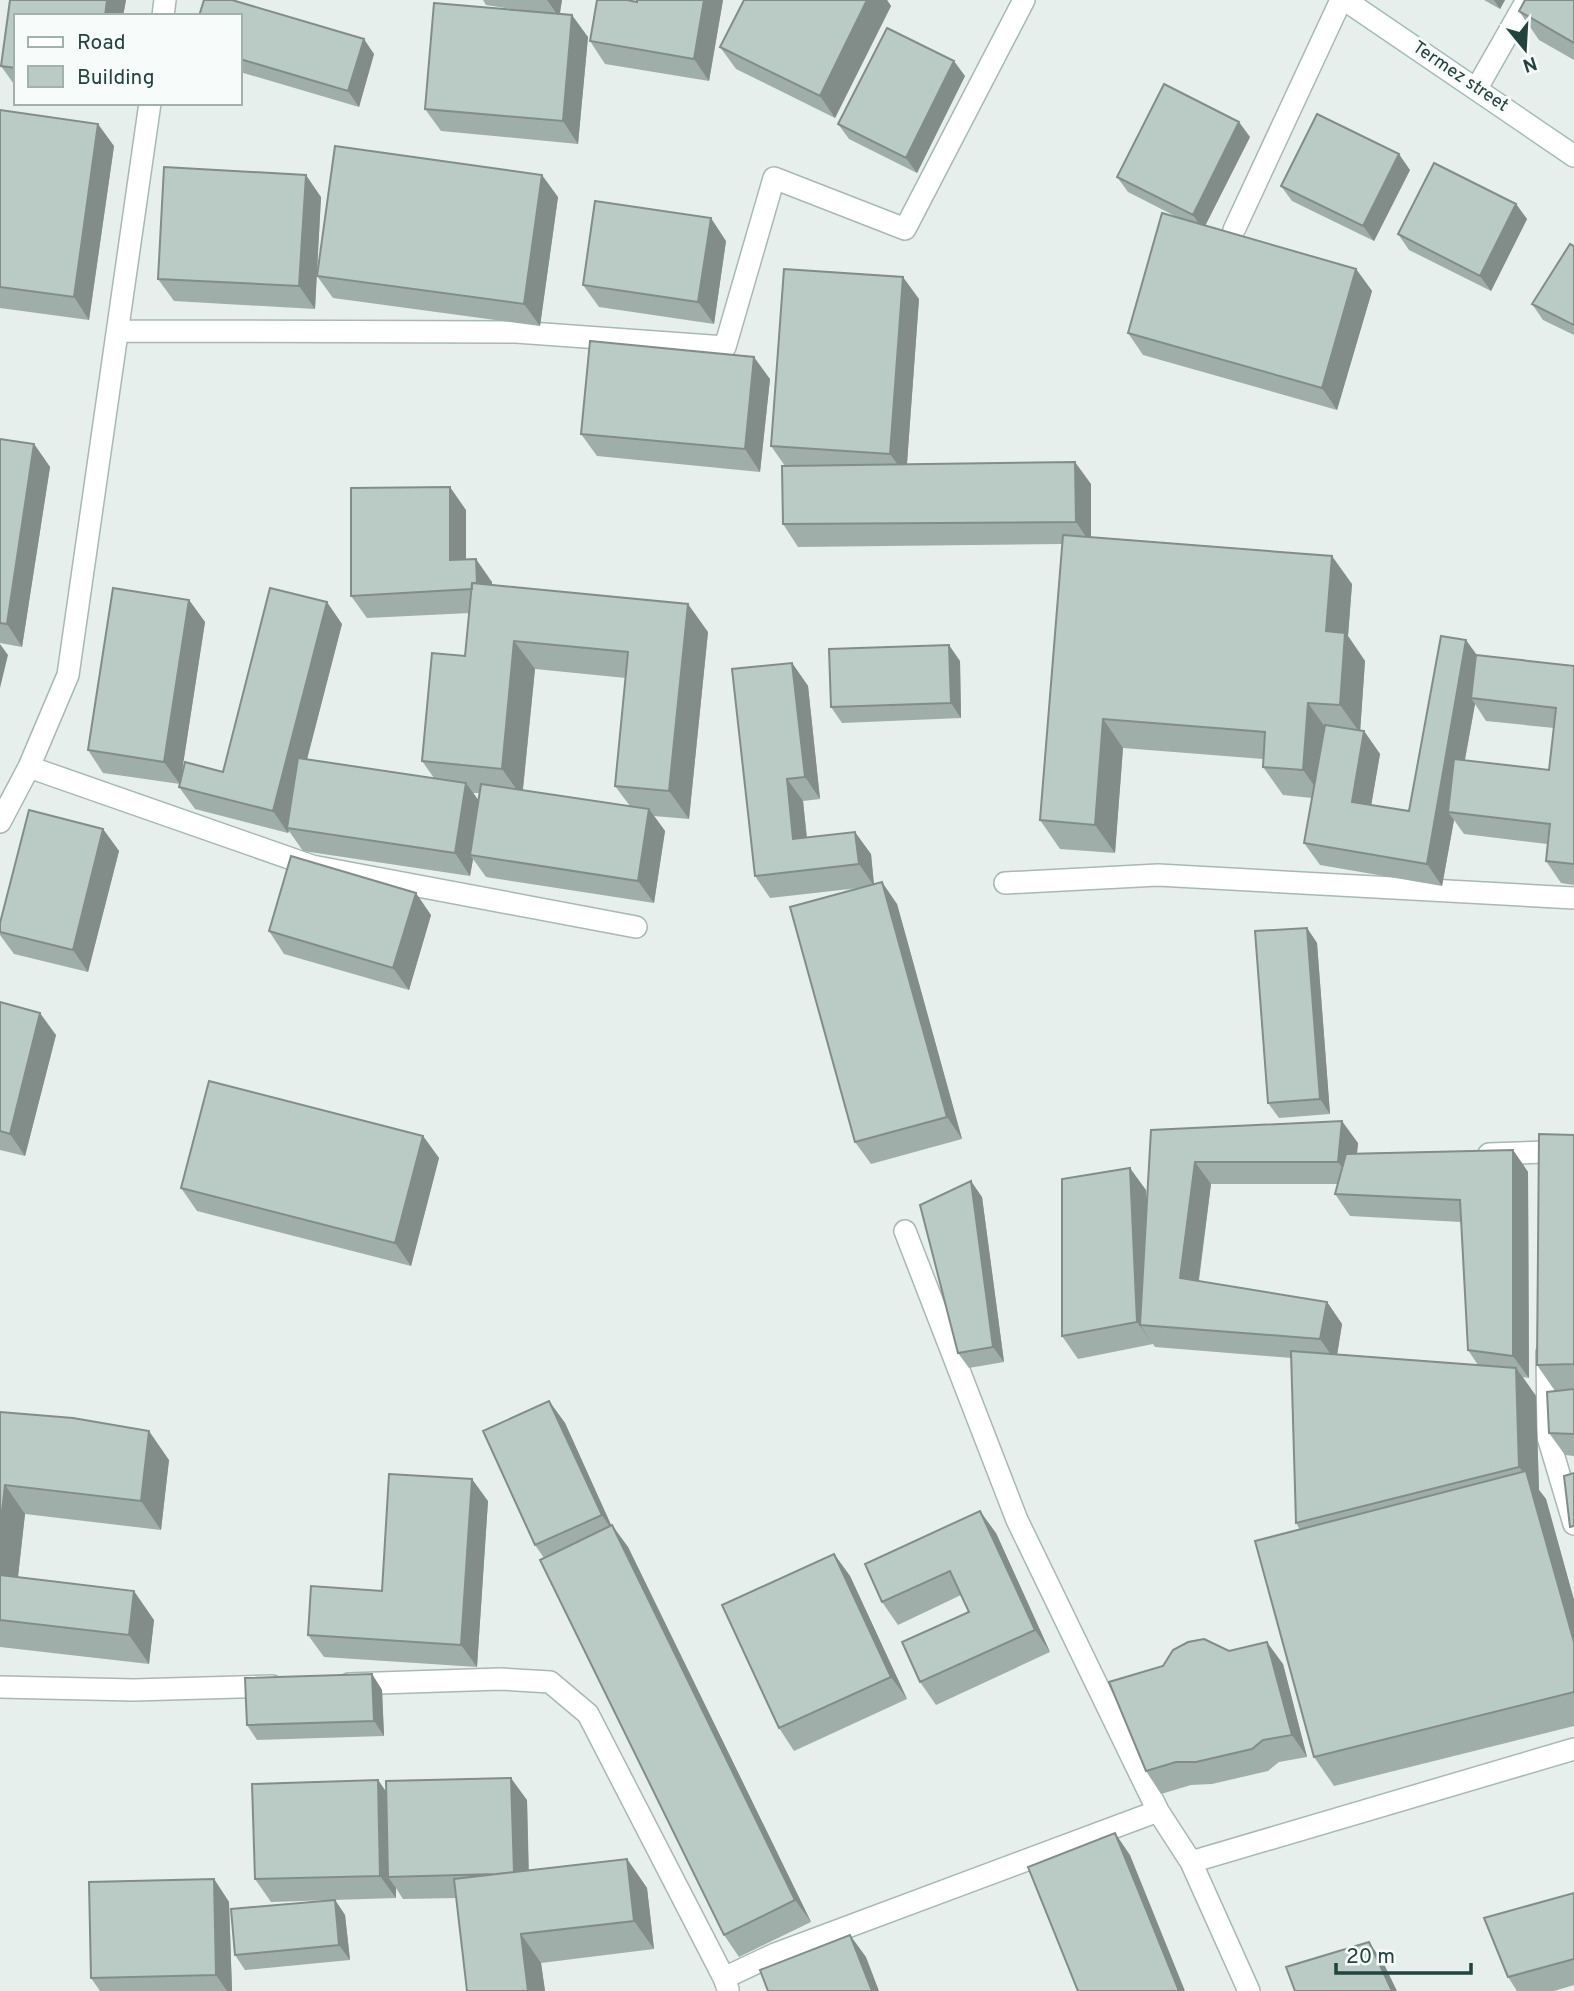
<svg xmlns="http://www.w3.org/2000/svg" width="1574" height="1991" font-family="Overpass,sans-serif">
  <rect width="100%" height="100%" fill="#e6efec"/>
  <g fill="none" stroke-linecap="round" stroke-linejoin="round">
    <defs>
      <path id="service" d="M 1234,230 L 1341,0"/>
      <path id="minor" d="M 163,16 L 165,0
        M 1477,88 L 1527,0
        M 118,331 L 516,332 L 725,347 L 774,178 L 905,229 L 1024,0
        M 29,767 L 312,866 L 636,927
        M 0,822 L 29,767 L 68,675 L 150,103
        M 1005,883 L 1158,875 L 1574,898
        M 1489,1154 L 1574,1151
        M 905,1231 L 1017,1520 L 1158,1811 L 1191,1862 L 1249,1991
        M 1547,1353 L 1548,1437 L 1574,1524
        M 349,1684 L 500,1679 L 550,1682 L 588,1714 L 724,1978
        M 0,1687 L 134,1690 L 272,1686
        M 1191,1862 L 1574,1749
        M 728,1989 L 724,1978 L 775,1954 L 1158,1811"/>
      <path id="secondary" d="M 1345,0 L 1574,156"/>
    </defs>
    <use href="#service" stroke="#a8b8b4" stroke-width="24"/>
    <use href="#minor" stroke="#a8b8b4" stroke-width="24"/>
    <use href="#secondary" stroke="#a3bcb5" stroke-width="24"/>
    <use href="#service" stroke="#fff" stroke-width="21"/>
    <use href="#minor" stroke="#fff" stroke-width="21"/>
    <use href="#secondary" stroke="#fff" stroke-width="21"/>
  </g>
  <path fill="#a0aea9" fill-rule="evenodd" d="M 10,0 L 126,0 L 123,16 L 16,16 L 16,87 L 1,66 Z
    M 483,0 L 562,0 L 560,14 L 588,37 L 578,144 L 441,131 L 425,109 L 518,10 L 486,5 Z
    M 637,0 L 723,0 L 709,81 L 605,64 L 590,41 L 637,2 Z
    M 744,0 L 887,0 L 891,6 L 835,118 L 736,69 L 720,47 Z
    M 1484,0 L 1505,0 L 1500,9 Z
    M 1574,0 L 1574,60 L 1539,40 L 1519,11 Z
    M 240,16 L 374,54 L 359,107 L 240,72 Z
    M 965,76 L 917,173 L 849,139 L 838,124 Z
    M 0,110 L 114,146 L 89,320 L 0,308 Z
    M 1250,137 L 1205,226 L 1356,269 L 1372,291 L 1337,410 L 1143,355 L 1128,333 L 1181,219 L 1128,192 L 1117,177 Z
    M 1410,170 L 1374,241 L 1292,201 L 1281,186 Z
    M 321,197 L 315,309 L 174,301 L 158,279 Z
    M 558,197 L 540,326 L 333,298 L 317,276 Z
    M 1516,204 L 1527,219 L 1491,291 L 1409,250 L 1398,234 Z
    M 726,241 L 714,324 L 599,307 L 583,285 Z
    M 1574,246 L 1574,335 L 1543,320 L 1532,304 Z
    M 919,299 L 907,464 L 1091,484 L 1091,537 L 1352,584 L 1348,636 L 1365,661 L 1360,731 L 1364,731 L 1380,754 L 1371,805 L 1409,811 L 1477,655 L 1574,666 L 1574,885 L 1561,883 L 1546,861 L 1547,844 L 1464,834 L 1454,820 L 1442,886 L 1320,865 L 1304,843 L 1312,798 L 1283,795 L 1263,767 L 1263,759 L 1123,748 L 1115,853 L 1060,849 L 1040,820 L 1062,544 L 798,547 L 783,524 L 785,466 L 771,446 ZM 1475,704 L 1486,721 L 1554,728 L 1549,770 L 1465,760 Z
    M 770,379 L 760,472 L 597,456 L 581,434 Z
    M 0,439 L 34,444 L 50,467 L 22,647 L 0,643 Z
    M 466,510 L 466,560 L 492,582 L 492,585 L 708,632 L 689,819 L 654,816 L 665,831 L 654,903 L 486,877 L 473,859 L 470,876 L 303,851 L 289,831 L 288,833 L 195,809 L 179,787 L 180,784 L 103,773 L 88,750 L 189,600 L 205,622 L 180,784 L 223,772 L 342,624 L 307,759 L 434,778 L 422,761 L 465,656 L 470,613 L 367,618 L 351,596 ZM 535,669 L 626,678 L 615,786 L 630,806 L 523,790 ZM 473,793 L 479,793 L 478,800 Z
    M 960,661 L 961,718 L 842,723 L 831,707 Z
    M 792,663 L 808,686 L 820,799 L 803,801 L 807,837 L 871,854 L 874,884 L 897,904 L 962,1139 L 871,1164 L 855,1142 L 859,888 L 770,898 L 755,876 Z
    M 103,829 L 119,851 L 88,972 L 14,954 L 0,935 L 0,923 Z
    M 431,915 L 409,990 L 284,954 L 269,931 Z
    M 1307,928 L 1317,943 L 1330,1114 L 1279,1118 L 1268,1103 Z
    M 0,1002 L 56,1035 L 25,1156 L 0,1150 Z
    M 1151,1130 L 1358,1143 L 1357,1153 L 1513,1150 L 1528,1172 L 1529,1378 L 1523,1377 L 1536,1396 L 1539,1490 L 1546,1499 L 1574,1600 L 1574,1726 L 1334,1786 L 1314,1757 L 1300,1530 L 1296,1523 L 1292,1358 L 1155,1347 L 1153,1344 L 1078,1359 L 1062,1336 L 1146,1190 L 1146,1205 ZM 1211,1184 L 1338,1184 L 1335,1194 L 1350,1216 L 1461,1222 L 1468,1350 L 1478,1365 L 1337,1354 L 1342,1324 L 1327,1302 L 1199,1281 Z
    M 1574,1135 L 1574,1456 L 1565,1455 L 1549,1433 L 1555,1391 L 1537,1365 Z
    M 423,1136 L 439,1158 L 411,1266 L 197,1211 L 181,1188 Z
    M 982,1197 L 1004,1362 L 969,1368 L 958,1353 Z
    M 549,1401 L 565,1423 L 611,1525 L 628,1547 L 811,1922 L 739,1957 L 724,1935 L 544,1558 L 535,1545 Z
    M 0,1412 L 169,1460 L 161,1530 L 25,1514 L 18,1577 L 154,1620 L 149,1664 L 0,1647 Z
    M 488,1501 L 477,1667 L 324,1657 L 308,1635 L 382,1591 Z
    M 996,1533 L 1050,1652 L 936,1705 L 920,1682 L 969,1612 L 961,1595 L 898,1625 L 882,1602 Z
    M 834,1554 L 850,1576 L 907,1699 L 794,1751 L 779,1728 Z
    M 1229,1651 L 1283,1664 L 1307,1757 L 1279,1762 L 1268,1771 L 1212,1784 L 1191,1785 L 1161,1794 L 1146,1771 Z
    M 372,1674 L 382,1690 L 384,1736 L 257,1740 L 247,1725 Z
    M 378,1780 L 386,1792 L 527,1800 L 529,1870 L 627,1859 L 647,1888 L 654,1949 L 541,1963 L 545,1991 L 467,1991 L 457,1898 L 403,1899 L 396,1888 L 396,1898 L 271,1902 L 255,1879 Z
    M 214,1879 L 229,1902 L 232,1991 L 100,1991 L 91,1978 Z
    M 1574,1893 L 1574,1985 L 1554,1991 L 1517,1991 L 1508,1977 Z
    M 335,1900 L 345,1915 L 350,1960 L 245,1970 L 235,1955 Z"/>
  <path fill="#828d8a" d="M 107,0 L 126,0 L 123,16 L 105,16 Z
    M 547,0 L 562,0 L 559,17 Z
    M 704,0 L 723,0 L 709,81 L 694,59 Z
    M 867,0 L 887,0 L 891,6 L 835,118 L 820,96 Z
    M 1494,0 L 1505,0 L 1500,9 Z
    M 572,15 L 588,37 L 578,144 L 563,121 Z
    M 364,39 L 374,54 L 359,107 L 348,91 Z
    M 954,61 L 965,76 L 917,173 L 906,158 Z
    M 1239,122 L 1250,137 L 1203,230 L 1193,215 Z
    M 98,124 L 114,146 L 89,320 L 74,297 Z
    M 1399,154 L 1410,170 L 1374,241 L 1363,226 Z
    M 306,175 L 321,197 L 315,309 L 299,286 Z
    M 542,175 L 558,197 L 540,326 L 524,304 Z
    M 1516,204 L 1527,219 L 1491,291 L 1480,276 Z
    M 711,218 L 726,241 L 714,324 L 698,302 Z
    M 1356,269 L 1372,291 L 1337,410 L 1322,388 Z
    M 903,277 L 919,299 L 906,476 L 890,454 Z
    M 754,357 L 770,379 L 760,472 L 745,449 Z
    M 34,444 L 50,467 L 22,647 L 7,624 Z
    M 1075,462 L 1091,484 L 1091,544 L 1076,522 Z
    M 450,487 L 466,510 L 466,582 L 450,560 Z
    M 1332,556 L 1352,584 L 1348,636 L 1365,661 L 1360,733 L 1340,705 L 1326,631 Z
    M 476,559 L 492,582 L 492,611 L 477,589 Z
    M 189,600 L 205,622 L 180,784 L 164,762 Z
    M 327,602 L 342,624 L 289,829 L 287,828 L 289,831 L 288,833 L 273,811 Z
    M 688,604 L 708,632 L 689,819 L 669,791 Z
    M 1466,640 L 1482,662 L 1471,698 L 1475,704 L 1455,813 L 1448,812 L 1454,820 L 1442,886 L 1427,864 Z
    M 514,641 L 535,669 L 522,797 L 502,769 Z
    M 0,644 L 8,655 L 0,688 Z
    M 949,645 L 960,661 L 961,718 L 951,703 Z
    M 792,663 L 808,686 L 820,799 L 805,777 Z
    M 1308,703 L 1328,731 L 1323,798 L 1303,770 Z
    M 1103,719 L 1123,748 L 1115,853 L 1095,825 Z
    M 1364,731 L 1380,754 L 1368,824 L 1352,802 Z
    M 787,779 L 803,801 L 809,861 L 793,839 Z
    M 466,783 L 482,805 L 470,855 L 473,859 L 470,876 L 455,853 Z
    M 649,809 L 665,831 L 654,903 L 638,881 Z
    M 103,829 L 119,851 L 88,972 L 73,950 Z
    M 855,832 L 871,854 L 874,886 L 859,864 Z
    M 882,882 L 897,904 L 962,1139 L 947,1117 Z
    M 416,893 L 431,915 L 409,990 L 393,968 Z
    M 1307,928 L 1317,943 L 1330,1114 L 1320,1099 Z
    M 40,1013 L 56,1035 L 25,1156 L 10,1134 Z
    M 1342,1121 L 1358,1143 L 1354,1184 L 1338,1162 Z
    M 423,1136 L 439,1158 L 411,1266 L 395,1243 Z
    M 1513,1150 L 1528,1172 L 1529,1378 L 1513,1356 Z
    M 1195,1162 L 1211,1184 L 1196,1300 L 1180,1278 Z
    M 1130,1168 L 1146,1190 L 1152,1326 L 1140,1325 L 1153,1344 L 1137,1322 Z
    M 971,1181 L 982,1197 L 1004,1362 L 993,1347 Z
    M 1327,1302 L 1342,1324 L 1336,1362 L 1320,1339 Z
    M 1516,1368 L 1536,1396 L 1539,1490 L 1546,1499 L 1574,1600 L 1574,1642 L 1528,1479 L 1519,1467 Z
    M 549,1401 L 565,1423 L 617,1538 L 602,1515 Z
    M 149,1431 L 169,1460 L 161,1530 L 141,1501 Z
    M 472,1479 L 488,1501 L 477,1667 L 461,1645 Z
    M 5,1485 L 25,1514 L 15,1603 L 0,1582 L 0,1529 Z
    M 980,1511 L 996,1533 L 1050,1652 L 1035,1630 Z
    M 612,1525 L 628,1547 L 811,1922 L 795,1900 Z
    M 834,1554 L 850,1576 L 907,1699 L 891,1677 Z
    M 134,1591 L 154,1620 L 149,1664 L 129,1635 Z
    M 1267,1642 L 1283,1664 L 1307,1757 L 1292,1735 Z
    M 372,1674 L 382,1690 L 384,1736 L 374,1721 Z
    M 511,1778 L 527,1800 L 529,1896 L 514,1874 Z
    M 378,1780 L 394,1803 L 388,1877 L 396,1888 L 396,1898 L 380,1876 Z
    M 1115,1833 L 1130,1855 L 1185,1991 L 1179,1991 Z
    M 627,1859 L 647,1888 L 654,1949 L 634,1921 Z
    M 214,1879 L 229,1902 L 232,1991 L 227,1991 L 216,1975 Z
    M 335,1900 L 345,1915 L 350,1960 L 339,1945 Z
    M 521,1934 L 541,1963 L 545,1991 L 528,1991 Z
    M 850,1935 L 866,1957 L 879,1991 L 872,1991 Z
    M 1369,1942 L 1384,1964 L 1397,1991 L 1392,1991 Z"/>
  <path fill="#bacac5" stroke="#828d8a" stroke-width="2" d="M 10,0 L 107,0 L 105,16 L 16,16 L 16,68 L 1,66 Z
    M 204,0 L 232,0 L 364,39 L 348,91 L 240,59 L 240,16 L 199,16 Z
    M 597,0 L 627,0 L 637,2 L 637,0 L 704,0 L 694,59 L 590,41 Z
    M 744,0 L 867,0 L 820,96 L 720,47 Z
    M 1525,0 L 1574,0 L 1574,43 L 1519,11 Z
    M 434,3 L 572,15 L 563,121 L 425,109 Z
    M 887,28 L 954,61 L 906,158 L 838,124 Z
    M 1164,84 L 1239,122 L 1193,215 L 1117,177 Z
    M 0,110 L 98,124 L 74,297 L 0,287 Z
    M 1317,114 L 1399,154 L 1363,226 L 1281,186 Z
    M 335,146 L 542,175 L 524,304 L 317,276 Z
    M 1434,163 L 1516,204 L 1480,276 L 1398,234 Z
    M 164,167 L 306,175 L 299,286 L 158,279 Z
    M 595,201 L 711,218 L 698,302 L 583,285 Z
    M 1162,213 L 1356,269 L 1322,388 L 1128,333 Z
    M 1570,244 L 1574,246 L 1574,325 L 1532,304 Z
    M 784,269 L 903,277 L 890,454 L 771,446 Z
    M 590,341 L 754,357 L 745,449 L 581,434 Z
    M 0,439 L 34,444 L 7,624 L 0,623 Z
    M 1075,462 L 1076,522 L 783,524 L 782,466 Z
    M 450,487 L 450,560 L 476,559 L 477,583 L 472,583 L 472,589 L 351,596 L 351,488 Z
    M 1063,535 L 1332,556 L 1326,631 L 1345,633 L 1340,705 L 1308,703 L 1303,770 L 1263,767 L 1265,732 L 1103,719 L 1095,825 L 1040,820 Z
    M 472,583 L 688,604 L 669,791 L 615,786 L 628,652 L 514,641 L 502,769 L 422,761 L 432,653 L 465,656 Z
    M 113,588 L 189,600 L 164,762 L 88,750 Z
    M 270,588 L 327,602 L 273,811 L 179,787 L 185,762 L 223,772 Z
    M 1441,636 L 1466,640 L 1427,864 L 1304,843 L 1325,725 L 1364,731 L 1352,802 L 1409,811 Z
    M 949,645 L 951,703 L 831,707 L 829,649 Z
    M 1476,655 L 1574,666 L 1574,864 L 1546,861 L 1550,824 L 1448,812 L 1454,759 L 1549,770 L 1556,708 L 1471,698 Z
    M 792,663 L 805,777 L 787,779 L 793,839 L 855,832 L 859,864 L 755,876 L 732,669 Z
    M 298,758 L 466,783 L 455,853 L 287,828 Z
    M 481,784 L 649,809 L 638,881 L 470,855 Z
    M 29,810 L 103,829 L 73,950 L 0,932 L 0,923 Z
    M 291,856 L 416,893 L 393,968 L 269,931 Z
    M 882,882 L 947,1117 L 855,1142 L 790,907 Z
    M 1307,928 L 1320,1099 L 1268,1103 L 1255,931 Z
    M 0,1002 L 40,1013 L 10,1134 L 0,1131 Z
    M 209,1081 L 423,1136 L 395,1243 L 181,1188 Z
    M 1342,1121 L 1338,1162 L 1195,1162 L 1180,1278 L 1327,1302 L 1320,1339 L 1140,1325 L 1151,1130 Z
    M 1539,1134 L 1574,1135 L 1574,1364 L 1537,1365 Z
    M 1513,1150 L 1513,1356 L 1468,1350 L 1460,1200 L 1335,1194 L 1346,1154 Z
    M 1130,1168 L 1137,1322 L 1062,1336 L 1062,1179 Z
    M 971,1181 L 993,1347 L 958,1353 L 920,1205 Z
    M 1291,1351 L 1516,1368 L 1519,1467 L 1296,1523 Z
    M 1574,1389 L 1574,1434 L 1549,1433 L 1547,1392 Z
    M 549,1401 L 602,1515 L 535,1545 L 483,1431 Z
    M 0,1412 L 73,1418 L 149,1431 L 141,1501 L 5,1485 L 0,1529 Z
    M 1526,1471 L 1574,1642 L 1574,1692 L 1314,1757 L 1255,1541 Z
    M 1574,1473 L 1574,1526 L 1570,1527 L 1564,1476 Z
    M 389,1474 L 472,1479 L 461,1645 L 308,1635 L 311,1586 L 382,1591 Z
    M 980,1511 L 1035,1630 L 920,1682 L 902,1642 L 969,1612 L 950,1571 L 882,1602 L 865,1564 Z
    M 612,1525 L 795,1900 L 724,1935 L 540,1560 Z
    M 834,1554 L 891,1677 L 779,1728 L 722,1605 Z
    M 0,1575 L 134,1591 L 129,1635 L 0,1620 Z
    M 1204,1639 L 1229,1651 L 1267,1642 L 1292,1735 L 1263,1740 L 1252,1749 L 1196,1762 L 1176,1762 L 1146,1771 L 1109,1682 L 1163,1666 L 1173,1650 L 1188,1642 Z
    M 372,1674 L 374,1721 L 247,1725 L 245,1678 Z
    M 511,1778 L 514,1872 L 496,1874 L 388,1877 L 386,1781 Z
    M 378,1780 L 380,1876 L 255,1879 L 252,1784 Z
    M 1115,1833 L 1179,1991 L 1078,1991 L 1028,1867 Z
    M 627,1859 L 634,1921 L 521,1934 L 528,1991 L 467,1991 L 454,1879 Z
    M 214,1879 L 216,1975 L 91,1978 L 89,1882 Z
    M 1574,1893 L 1574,1959 L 1508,1977 L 1484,1918 Z
    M 335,1900 L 339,1945 L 235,1955 L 231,1909 Z
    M 850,1935 L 872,1991 L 768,1991 L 760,1970 Z
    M 1369,1942 L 1392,1991 L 1295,1991 L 1286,1967 Z"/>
  <g text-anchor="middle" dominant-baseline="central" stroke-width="6" stroke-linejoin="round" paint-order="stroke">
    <g font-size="18" fill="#23433d" stroke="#f7fbf9">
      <text transform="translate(1460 77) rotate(34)">Termez street</text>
    </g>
  </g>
  <rect x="14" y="14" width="228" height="91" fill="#f7fbf9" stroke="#a2b1ae" stroke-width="2"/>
  <rect x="28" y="37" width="35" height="10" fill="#ffffff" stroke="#a2b1ae" stroke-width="2"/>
  <text x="77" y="49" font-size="21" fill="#23433d">Road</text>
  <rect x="28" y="66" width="35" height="21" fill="#bacac5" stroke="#a2b1ae" stroke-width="2"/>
  <text x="77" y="84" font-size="21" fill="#23433d">Building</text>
  <g transform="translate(1525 49) rotate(162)" stroke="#f7fbf9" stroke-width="5" paint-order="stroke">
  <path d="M0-5L12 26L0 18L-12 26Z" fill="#23433d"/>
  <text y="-10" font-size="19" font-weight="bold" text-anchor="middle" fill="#23433d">N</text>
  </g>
  <path d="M1336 1963v10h135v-10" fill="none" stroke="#23433d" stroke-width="3.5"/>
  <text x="1346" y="1963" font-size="21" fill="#23433d" stroke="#f7fbf9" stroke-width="5" paint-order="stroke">20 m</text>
</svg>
